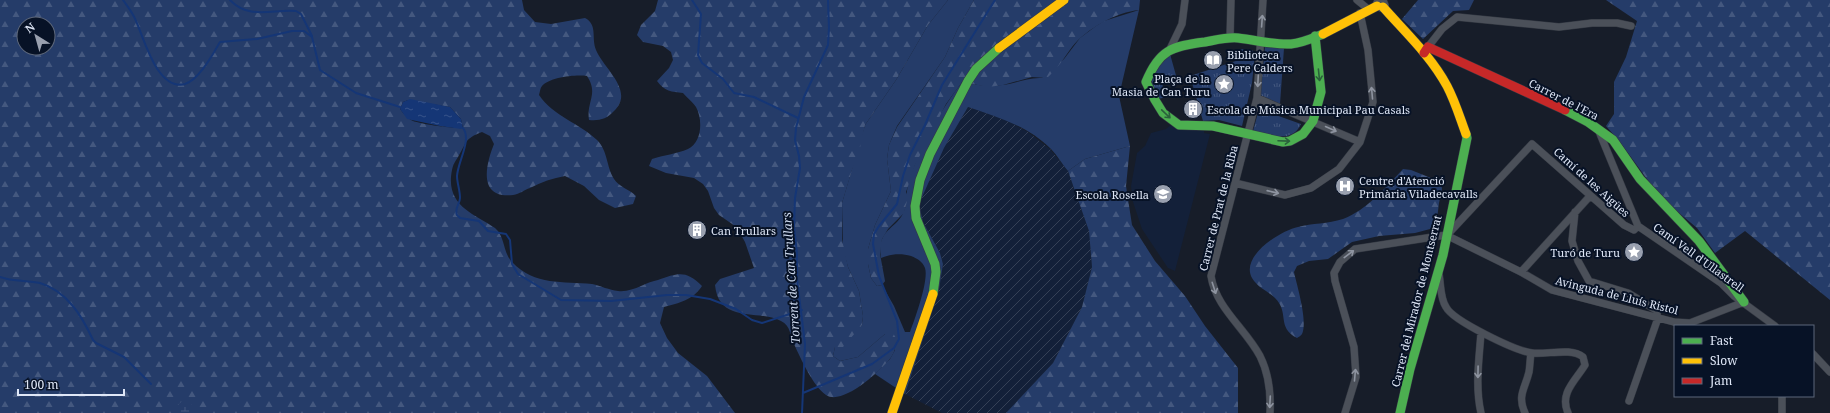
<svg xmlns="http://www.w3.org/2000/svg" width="1830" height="413" font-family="'Noto Serif',serif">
  <defs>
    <pattern id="industrial-furrows" width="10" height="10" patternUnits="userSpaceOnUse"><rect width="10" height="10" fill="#132039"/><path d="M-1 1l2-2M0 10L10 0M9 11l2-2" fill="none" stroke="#354056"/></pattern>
    <pattern id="forest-firs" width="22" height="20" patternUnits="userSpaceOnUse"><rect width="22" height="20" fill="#253c69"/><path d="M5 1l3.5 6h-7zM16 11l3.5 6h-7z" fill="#44587f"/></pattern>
    <pattern id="wetland-marsh" width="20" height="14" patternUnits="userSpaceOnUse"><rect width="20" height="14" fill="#253c69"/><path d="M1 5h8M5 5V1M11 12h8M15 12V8" fill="none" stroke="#44587f"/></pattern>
    <pattern id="park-tufts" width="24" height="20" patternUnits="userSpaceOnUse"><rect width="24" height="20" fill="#253c69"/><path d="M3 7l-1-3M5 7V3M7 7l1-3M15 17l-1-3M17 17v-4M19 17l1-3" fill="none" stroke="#44587f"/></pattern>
    <pattern id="water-ripples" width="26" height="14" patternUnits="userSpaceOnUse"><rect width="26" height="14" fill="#153676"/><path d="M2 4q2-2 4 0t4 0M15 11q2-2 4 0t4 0" fill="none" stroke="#37538a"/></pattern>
  </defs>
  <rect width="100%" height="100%" fill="#171d29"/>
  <path fill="#132039" d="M 1171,125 L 1204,131 L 1204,133 L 1210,134 L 1175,271 L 1168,268 L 1142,229 L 1133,202 L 1131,186 L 1137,153 L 1145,146 L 1151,133 L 1166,129 Z"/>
  <path fill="url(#industrial-furrows)" d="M 968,107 L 1006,120 L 1028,132 L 1050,149 L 1068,171 L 1089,231 L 1092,267 L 1082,307 L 1053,363 L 1006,413 L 942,413 L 905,394 L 939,290 L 943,264 L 940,253 L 923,222 L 919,204 L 944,148 Z"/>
  <path fill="#253c69" d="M 948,0 L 974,0 L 958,28 L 945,57 L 897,126 L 889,145 L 887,159 L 891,191 L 875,225 L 868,249 L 868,264 L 871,278 L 877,286 L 882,285 L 894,306 L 905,332 L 910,332 C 915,319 929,280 925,268 C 922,261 918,259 911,256 C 901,253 890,254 881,258 C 876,228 897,230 904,211 C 907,204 906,198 907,191 C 908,182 912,172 915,164 C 927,135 943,107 962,82 C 976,85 987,87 1002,85 C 1016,84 1027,77 1042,78 L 1064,59 L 1080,38 L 1096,26 L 1104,21 L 1139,10 L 1119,96 L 1130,146 L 1085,159 L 1068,171 C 1062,164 1057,155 1051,149 C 1028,126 997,117 968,107 L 944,148 L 919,204 L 923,222 L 940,253 L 943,264 L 939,290 L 905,394 L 875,374 L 890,359 L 895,350 L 885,334 L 858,357 L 840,361 L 833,356 L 835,347 L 862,325 L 863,316 L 859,291 L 848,267 L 843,249 L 842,203 L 865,125 L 896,80 L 928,25 Z"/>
  <path fill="url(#forest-firs)" fill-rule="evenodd" d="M 0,0 L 522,0 L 524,10 L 535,22 L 551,24 L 585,18 C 598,25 591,37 596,50 C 604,69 635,91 614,111 C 607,119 599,121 589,120 C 586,102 599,94 587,76 C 577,74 549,77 542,86 C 540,88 540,92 539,95 C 553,116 579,123 597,140 C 608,151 606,166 614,179 C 619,187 629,189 636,196 L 633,204 L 615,208 L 599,200 L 584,186 L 565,176 C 553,178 541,182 530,188 C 524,190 520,194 513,195 C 477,199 486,164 494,144 L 490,136 L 482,132 C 464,139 467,142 458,157 C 455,162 453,164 452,170 C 445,205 472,213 495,228 C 505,236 503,253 512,262 C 535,286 563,281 592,284 C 601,286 609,290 618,291 C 626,292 634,289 641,286 C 647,283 653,281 658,280 C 678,273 686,270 702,286 C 693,300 679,303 664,307 L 660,323 L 667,338 L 678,353 L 707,376 L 735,413 L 0,413 ZM 24,24 L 48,24 L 48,48 L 24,48 ZM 408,100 L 450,107 L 461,119 L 463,128 C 457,129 417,124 411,120 C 407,118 403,113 400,109 L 403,102 Z
    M 658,0 L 948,0 L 928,25 L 896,80 L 865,125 L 859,152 L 852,170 L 842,203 L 842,239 L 848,267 L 859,291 L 863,316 L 862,325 L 843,347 L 835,347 L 833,356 L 840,361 L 858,357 L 885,334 L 893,333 L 897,340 C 896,347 894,354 889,360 C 879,372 842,406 826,395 C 813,386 801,359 794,344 C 790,336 791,326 781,321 C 758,309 719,324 715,285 L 720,279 L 754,268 L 745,242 L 740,233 L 735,226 L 719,215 L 714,208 L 708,191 L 703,184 L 694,178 L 666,173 L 649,166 L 652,159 C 663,155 677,154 688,149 C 702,142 703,120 696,107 C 693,102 687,98 683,93 C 672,92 664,91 657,81 L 669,68 L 673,60 L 671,52 L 663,46 L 643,42 L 637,35 L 641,25 L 655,11 Z
    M 974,0 L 1140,0 L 1139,10 C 1117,12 1086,29 1072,47 C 1064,58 1058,68 1047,78 L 1032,77 L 1003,85 L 988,87 L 962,82 L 946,104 L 915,165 L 906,192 L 908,197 L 904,213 L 888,229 L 882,239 L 880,254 L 885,281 L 882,285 L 877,286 L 871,278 L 868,264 L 868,249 L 875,225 L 891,191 L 887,159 L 889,145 L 897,127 L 945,57 L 958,28 Z
    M 1418,0 L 1474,0 L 1469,10 L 1453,11 L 1423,39 L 1402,19 Z
    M 1606,0 L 1830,0 L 1830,300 L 1745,231 L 1715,253 L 1697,228 L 1660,197 L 1620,142 L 1606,126 L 1614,114 L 1614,82 L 1626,57 L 1637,21 Z
    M 1130,146 L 1126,186 L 1132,225 L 1155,261 L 1185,296 L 1205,326 L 1238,368 L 1238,413 L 1006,413 L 1053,363 L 1082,307 L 1092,267 L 1089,231 L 1068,171 L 1085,159 Z
    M 1403,169 L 1411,170 L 1441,182 L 1442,189 L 1439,203 L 1437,219 L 1435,225 L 1430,229 L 1415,233 L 1379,236 L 1352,242 L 1328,259 L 1309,261 L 1297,266 L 1294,272 C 1297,286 1308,321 1302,334 C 1301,336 1298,337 1297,338 C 1276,327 1290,313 1275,298 C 1268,291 1258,288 1252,278 C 1240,256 1280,231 1298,227 C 1312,223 1328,224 1343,219 C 1367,210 1386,187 1403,169 Z"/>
  <path fill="url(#wetland-marsh)" d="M 186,398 L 194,408 L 195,413 L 178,413 L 175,407 Z"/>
  <path fill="url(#park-tufts)" d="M 1265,47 L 1284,48 L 1280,104 L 1260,95 Z
    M 1240,49 L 1252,50 L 1255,54 L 1252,83 L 1242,126 L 1219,120 L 1203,121 L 1190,76 L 1242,59 Z
    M 1170,54 L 1177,79 L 1162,84 L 1167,97 L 1158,99 C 1145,79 1155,67 1170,54 Z
    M 1259,109 L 1301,124 C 1292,144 1270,135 1253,131 Z"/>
  <path fill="url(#water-ripples)" d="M 410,99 L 450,107 L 461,119 L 463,128 L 461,129 L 440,126 L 407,119 L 400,109 L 403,102 Z"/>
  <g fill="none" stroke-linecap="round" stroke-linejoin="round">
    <path stroke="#153676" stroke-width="2" d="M 123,0 C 128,7 133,13 136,21 C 144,38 157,91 185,84 C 199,80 213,54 220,42 L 257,39 L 292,31 L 304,31 L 312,37 L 320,70 L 356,93 L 400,107
      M 230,0 C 249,20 272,9 296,11 L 301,14 L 312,36
      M 692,0 L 701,14 L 698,55 L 702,63 L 723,79 L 734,93 L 754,97 L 798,118
      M 463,128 C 472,140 458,161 457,176 C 457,183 460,190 460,198 C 460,204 454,208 457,215 L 460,218 L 479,221 L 488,231 L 506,234 L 510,240 L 512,264 L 518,274 L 561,300 L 611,301 L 667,295 L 686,295 L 710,299 L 736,309 L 752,320 L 762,323 L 802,310
      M 0,277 C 13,282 27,280 40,283 C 67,291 82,316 93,340 L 96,343 L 124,357 L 151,384
      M 803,393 L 872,364 L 894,348 L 899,339 L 897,321 L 879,276 L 873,244 L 874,234 L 879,226 L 897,204 L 903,176 L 910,155 L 925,125 L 942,85 L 995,0
      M 802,413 L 805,344 L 797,279 L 797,253 L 794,227 L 795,198 L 800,168 L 799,156 L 795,140 L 796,128 L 804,97 L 828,45 L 829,28 L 828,0"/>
    <defs>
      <path id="street" d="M 1263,0 L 1257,98 L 1211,276 C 1216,308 1245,328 1260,356 C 1269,374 1271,393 1270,413
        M 1357,0 L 1368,9
        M 1378,0 L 1376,5 L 1381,8 L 1385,5 L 1383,0
        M 1230,38 L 1231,0
        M 1428,47 L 1442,29 L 1457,17 L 1559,27 L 1592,23 L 1617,23 L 1631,26
        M 1170,49 L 1182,24 L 1185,0
        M 1257,98 L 1360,142
        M 1598,129 L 1638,226 L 1721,283 L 1734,296 L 1775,326
        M 1235,183 L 1285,195 L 1311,188 L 1339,169 L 1360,142 L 1373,102 L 1368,50 L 1360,13
        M 1575,212 L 1572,241 L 1578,261 L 1589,281 L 1628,293 L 1656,310 L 1658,318 L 1629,401
        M 1448,234 L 1532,144 L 1624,225 L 1634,230 L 1638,226
        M 1446,235 L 1521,272 L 1552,290 L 1674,322 L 1690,323 L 1744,302
        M 1521,272 L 1590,196
        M 1439,274 C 1441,285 1440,298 1446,307 C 1453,321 1516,351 1532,353 C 1547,355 1571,347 1583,357 L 1585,365 C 1576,380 1559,393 1568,413
        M 1813,354 L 1830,372
        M 1345,413 L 1356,377 L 1354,347 L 1335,281 L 1334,273 L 1340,262 L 1355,249 L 1446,235
        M 1481,413 C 1475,387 1479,359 1481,333
        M 1525,413 C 1517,395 1525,389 1529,372 C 1530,366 1530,359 1531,353
        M 1782,413 L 1782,396"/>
      <path id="fast" d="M 1315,36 L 1321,92 L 1313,121 L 1303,134 L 1290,141 L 1283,142 L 1213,126 L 1179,125 L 1163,113 L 1155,100 L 1146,82 C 1159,50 1172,46 1205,42 C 1216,40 1227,37 1238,38 C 1256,40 1273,45 1291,44 C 1302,43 1313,38 1323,34
        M 1565,110 L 1588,122 L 1613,140 L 1640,179 L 1699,241 L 1744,302
        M 933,294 L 936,272 L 935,264 L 916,218 L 915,206 L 920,180 L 930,154 L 968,81 L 976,69 L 999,48
        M 1400,413 L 1410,369 L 1443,255 L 1467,138 L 1466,134"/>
      <path id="slow" d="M 1383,7 C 1405,32 1431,56 1447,86 C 1455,101 1460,118 1466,134
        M 1323,34 L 1377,6
        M 999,48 L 1064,0
        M 892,413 L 933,294"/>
      <path id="jam" d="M 1424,53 L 1428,47 L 1565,110"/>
    </defs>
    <use href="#street" stroke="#343943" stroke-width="8"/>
    <use href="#fast" stroke="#343943" stroke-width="10"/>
    <use href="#slow" stroke="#343943" stroke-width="10"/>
    <use href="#jam" stroke="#343943" stroke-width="10"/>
    <use href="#street" stroke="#4b5059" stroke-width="7"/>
    <use href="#fast" stroke="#4caf50" stroke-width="9"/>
    <use href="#slow" stroke="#ffc107" stroke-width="9"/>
    <use href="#jam" stroke="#c62828" stroke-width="9"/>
  </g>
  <defs><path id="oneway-shaft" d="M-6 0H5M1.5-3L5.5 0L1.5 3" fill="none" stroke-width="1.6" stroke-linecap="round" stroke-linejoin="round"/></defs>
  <g stroke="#8e94a0">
    <use href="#oneway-shaft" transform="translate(1262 21) rotate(-86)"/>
    <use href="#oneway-shaft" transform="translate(1258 81) rotate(93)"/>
    <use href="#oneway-shaft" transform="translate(1372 93) rotate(-95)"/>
    <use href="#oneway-shaft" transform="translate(1331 129) rotate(24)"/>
    <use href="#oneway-shaft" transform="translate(1273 192) rotate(13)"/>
    <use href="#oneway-shaft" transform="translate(1349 254) rotate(-37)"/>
    <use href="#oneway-shaft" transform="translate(1214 288) rotate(72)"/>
    <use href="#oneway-shaft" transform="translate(1478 372) rotate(91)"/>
    <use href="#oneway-shaft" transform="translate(1355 375) rotate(-85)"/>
    <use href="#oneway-shaft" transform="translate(1270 402) rotate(93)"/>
  </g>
  <g stroke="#2a603b">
    <use href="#oneway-shaft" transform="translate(1319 75) rotate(84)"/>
    <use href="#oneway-shaft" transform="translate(1166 114) rotate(44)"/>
    <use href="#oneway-shaft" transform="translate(1284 141) rotate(2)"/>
  </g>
  <defs>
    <symbol id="library-disc" viewBox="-11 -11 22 22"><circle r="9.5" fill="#99a0af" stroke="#071226"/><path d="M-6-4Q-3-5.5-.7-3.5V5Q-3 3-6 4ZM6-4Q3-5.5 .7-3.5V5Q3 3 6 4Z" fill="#fff"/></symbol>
    <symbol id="sight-disc" viewBox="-11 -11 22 22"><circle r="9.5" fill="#99a0af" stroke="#071226"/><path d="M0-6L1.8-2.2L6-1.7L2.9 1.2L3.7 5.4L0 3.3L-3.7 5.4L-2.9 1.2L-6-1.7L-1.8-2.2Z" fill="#fff"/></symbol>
    <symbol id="building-disc" viewBox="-11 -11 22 22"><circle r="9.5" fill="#99a0af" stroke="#071226"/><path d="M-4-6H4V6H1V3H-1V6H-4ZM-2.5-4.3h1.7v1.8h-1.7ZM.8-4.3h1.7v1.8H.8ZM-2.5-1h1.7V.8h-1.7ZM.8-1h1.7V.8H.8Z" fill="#fff"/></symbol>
    <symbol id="hospital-disc" viewBox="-11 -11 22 22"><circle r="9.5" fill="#99a0af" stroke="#071226"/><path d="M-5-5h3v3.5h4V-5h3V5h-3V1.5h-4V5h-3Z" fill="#fff"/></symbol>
    <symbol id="school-disc" viewBox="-11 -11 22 22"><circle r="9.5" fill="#99a0af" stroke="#071226"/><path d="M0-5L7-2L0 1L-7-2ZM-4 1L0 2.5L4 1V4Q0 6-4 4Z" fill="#fff"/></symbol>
  </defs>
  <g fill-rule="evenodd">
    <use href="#library-disc" x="1202" y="49" width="22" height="22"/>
    <use href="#sight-disc" x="1213" y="73" width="22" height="22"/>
    <use href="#building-disc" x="1182" y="98" width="22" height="22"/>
    <use href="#hospital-disc" x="1334" y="175" width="22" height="22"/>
    <use href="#school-disc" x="1152" y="183" width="22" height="22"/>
    <use href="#building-disc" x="686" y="219" width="22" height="22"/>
    <use href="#sight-disc" x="1623" y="241" width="22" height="22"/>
  </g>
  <g text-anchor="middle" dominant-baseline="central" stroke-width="4" stroke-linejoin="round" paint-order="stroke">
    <g font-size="11" fill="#dfe7f7" stroke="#071226" text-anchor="start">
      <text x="1227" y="54">Biblioteca<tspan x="1227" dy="13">Pere Calders</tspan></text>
      <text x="1210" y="78" text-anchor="end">Plaça de la<tspan x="1210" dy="13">Masia de Can Turu</tspan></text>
      <text x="1207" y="109">Escola de Música Municipal Pau Casals</text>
      <text x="1359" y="180">Centre d'Atenció<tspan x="1359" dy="13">Primària Viladecavalls</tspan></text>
      <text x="1149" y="194" text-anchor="end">Escola Rosella</text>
      <text x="711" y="230">Can Trullars</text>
      <text x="1620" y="252" text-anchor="end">Turó de Turu</text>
    </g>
    <g font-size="11" fill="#dfe7f7" stroke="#071226">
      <text transform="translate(1564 99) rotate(27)">Carrer de l'Era</text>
      <text transform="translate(1592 182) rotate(42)">Camí de les Aigües</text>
      <text transform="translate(1218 208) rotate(-76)">Carrer de Prat de la Riba</text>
      <text transform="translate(1699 257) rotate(36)">Camí Vell d'Ullastrell</text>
      <text transform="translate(1617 295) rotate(14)">Avinguda de Lluís Ristol</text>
      <text transform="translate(1416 301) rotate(-76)">Carrer del Mirador de Montserrat</text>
    </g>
    <g font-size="12" font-style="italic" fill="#cad6eb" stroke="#071226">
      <text transform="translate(791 278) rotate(-94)">Torrent de Can Trullars</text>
    </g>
  </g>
  <rect x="1674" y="325" width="140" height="72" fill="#071226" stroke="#5d677a"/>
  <rect x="1682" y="338" width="20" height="6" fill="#4caf50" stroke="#5d677a"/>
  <text x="1710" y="345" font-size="12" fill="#dfe7f7">Fast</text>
  <rect x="1682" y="358" width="20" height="6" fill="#ffc107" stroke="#5d677a"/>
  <text x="1710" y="365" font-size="12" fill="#dfe7f7">Slow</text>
  <rect x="1682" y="378" width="20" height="6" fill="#c62828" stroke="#5d677a"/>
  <text x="1710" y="385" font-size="12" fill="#dfe7f7">Jam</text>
  <g transform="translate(36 36) rotate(323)"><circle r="19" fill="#071226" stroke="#5d677a"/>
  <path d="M0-3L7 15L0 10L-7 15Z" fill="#99a0af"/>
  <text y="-6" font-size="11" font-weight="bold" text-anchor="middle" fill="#dfe7f7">N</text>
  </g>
  <path d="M18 389v6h106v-6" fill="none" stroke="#dfe7f7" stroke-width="2"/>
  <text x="24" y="389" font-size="12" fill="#dfe7f7" stroke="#071226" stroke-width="3" paint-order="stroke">100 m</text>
</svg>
